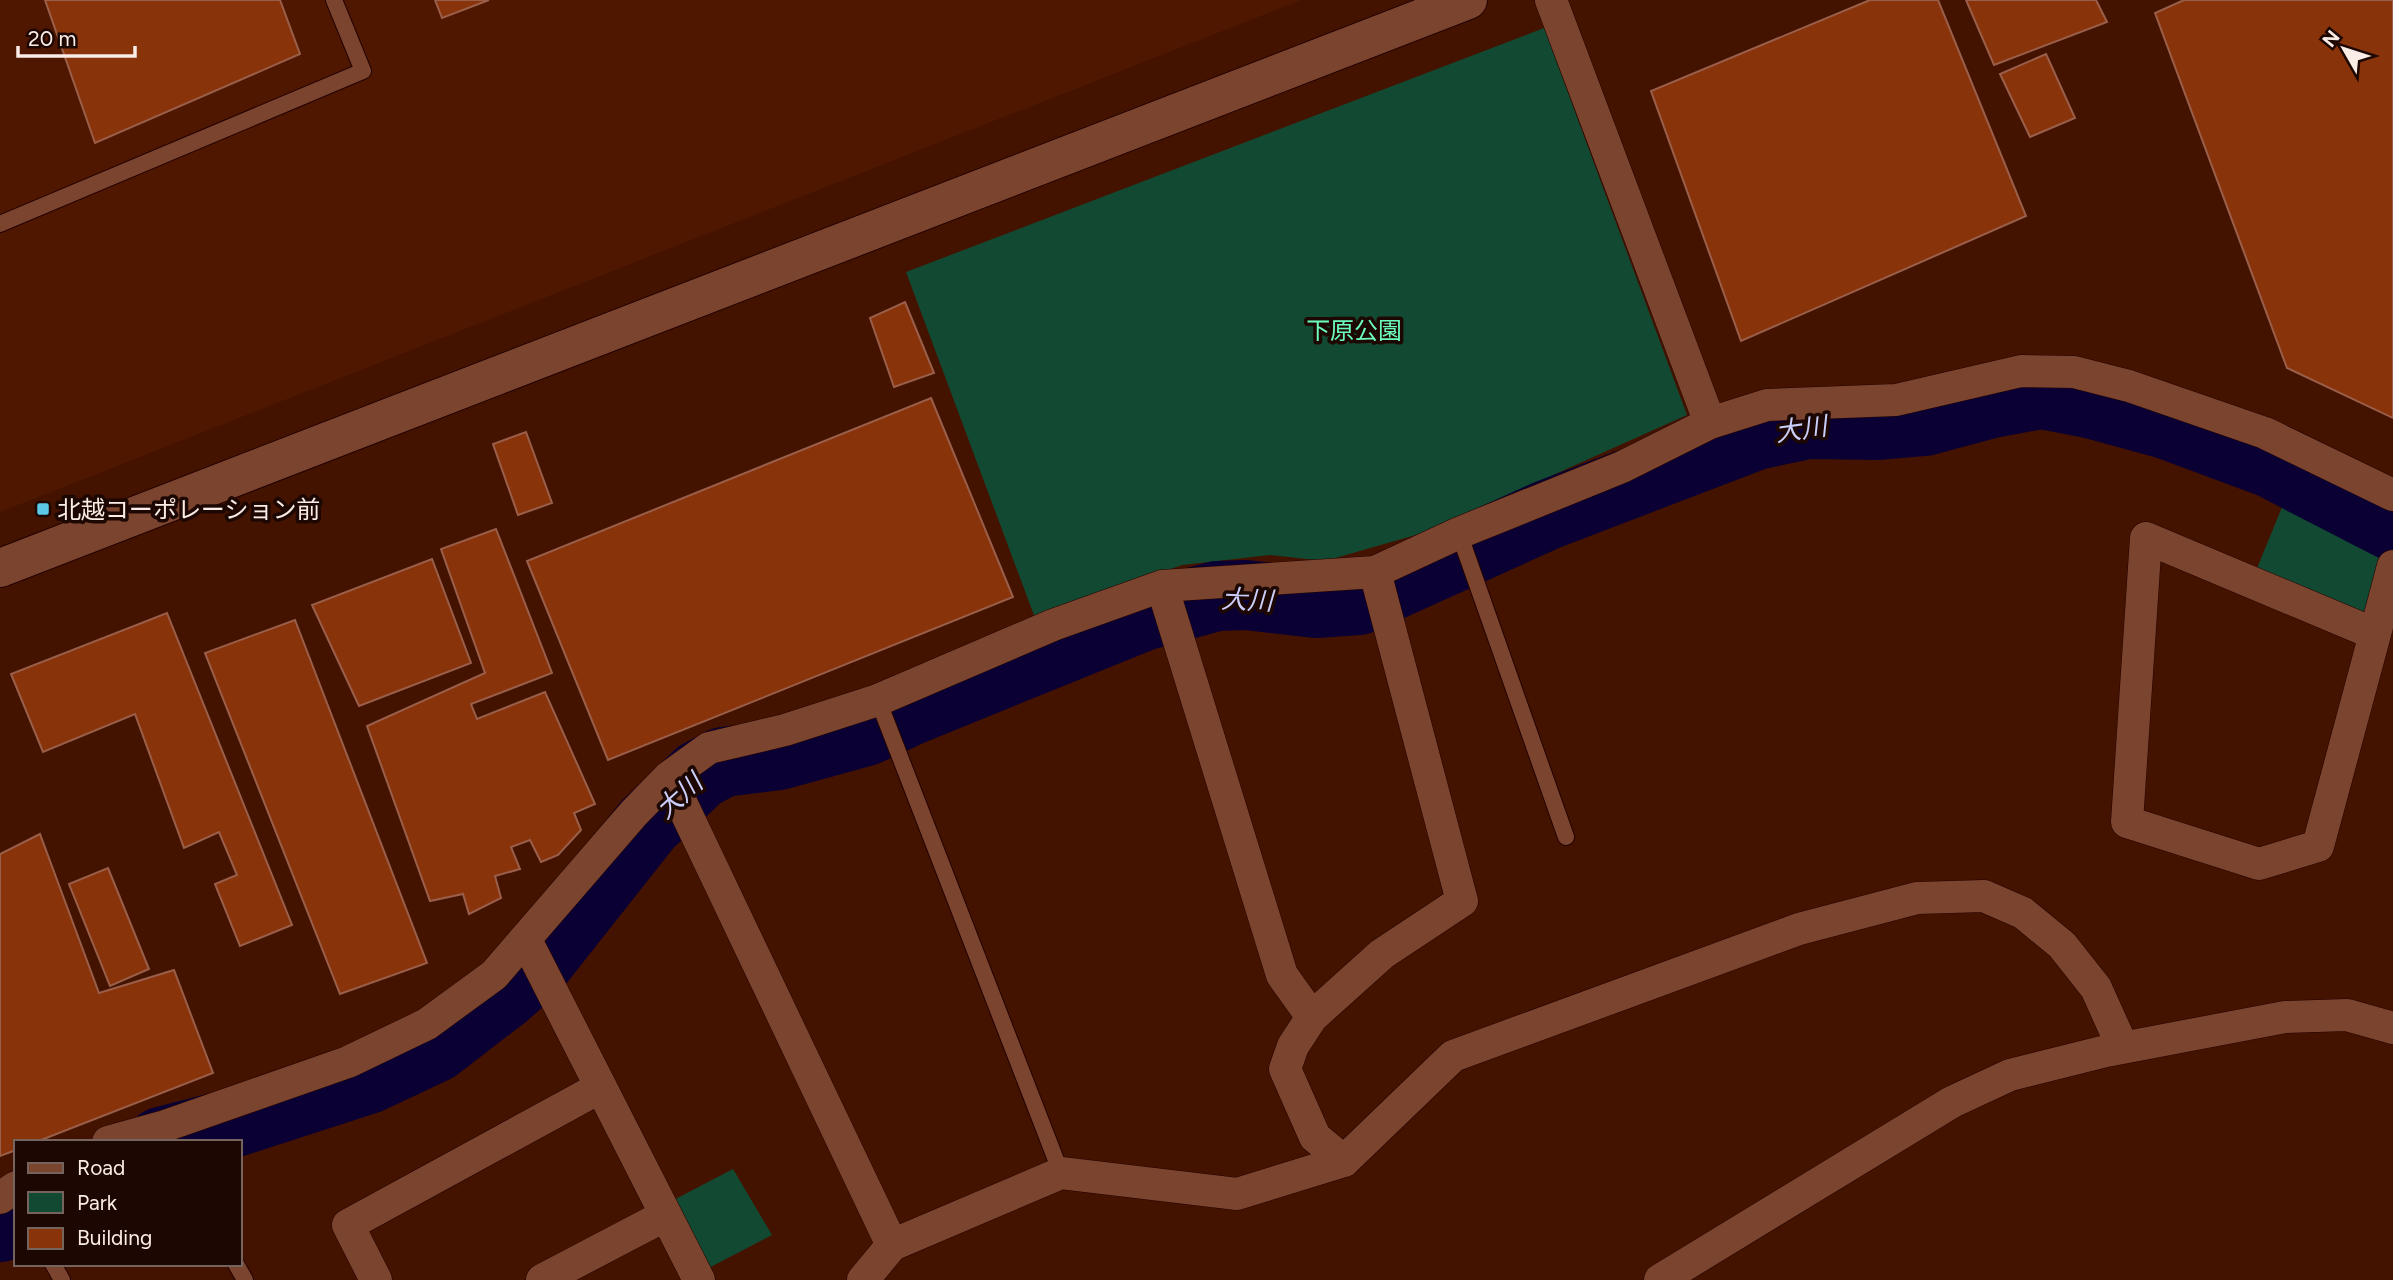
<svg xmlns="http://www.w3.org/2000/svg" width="2393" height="1280" font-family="Figtree,'Noto Sans JP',sans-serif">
  <rect width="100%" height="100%" fill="#441300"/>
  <path fill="#501700" d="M 0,0 L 1301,0 L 0,512 Z"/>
  <path fill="#124932" d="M 1544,28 L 1687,415 L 1426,532 L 1325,561 L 1270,555 L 1182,565 L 1035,618 L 906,272 Z
    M 2289,490 L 2393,534 L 2393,549 L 2377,603 L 2349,619 L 2253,578 Z
    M 733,1169 L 772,1235 L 697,1274 L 662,1206 Z"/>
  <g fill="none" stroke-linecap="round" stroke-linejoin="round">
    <path stroke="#0a0033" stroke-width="70" d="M 161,1142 L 223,1126 L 368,1079 L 436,1047 L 506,993 L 534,968 L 647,825 L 699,775 L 723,762 L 779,755 L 866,731 L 914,709 L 1143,616 L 1217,596 L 1246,595 L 1316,603 L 1359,600 L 1547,515 L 1756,435 L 1808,424 L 1879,425 L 1925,421 L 1992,403 L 2041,394 L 2093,404 L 2166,424 L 2271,463 L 2393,526
      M 0,1227 L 16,1215"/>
  </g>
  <path fill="#89330b" stroke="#995f4a" stroke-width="2" d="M 45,0 L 280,0 L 300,54 L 95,143 Z
    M 435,0 L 489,0 L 442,18 Z
    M 1870,0 L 1938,0 L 2026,216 L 1741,341 L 1651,91 Z
    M 1966,0 L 2096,0 L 2107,22 L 1994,65 Z
    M 2184,0 L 2393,0 L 2393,418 L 2287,368 L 2155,13 Z
    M 2046,54 L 2075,118 L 2030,137 L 2000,74 Z
    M 905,302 L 934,373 L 894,387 L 870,318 Z
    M 931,398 L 1013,597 L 608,760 L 527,561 Z
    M 526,432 L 552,503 L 518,515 L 493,444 Z
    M 496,529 L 552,673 L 471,704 L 477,719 L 545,692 L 595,804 L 574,813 L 581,830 L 558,855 L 541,862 L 530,840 L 511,847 L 520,869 L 495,876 L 501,898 L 469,914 L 463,894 L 430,901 L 367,726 L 485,673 L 441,549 Z
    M 432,559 L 471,663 L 359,706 L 312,605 Z
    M 167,613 L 292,925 L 240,946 L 215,884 L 237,875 L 219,832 L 184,848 L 135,714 L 43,752 L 11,674 Z
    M 295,620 L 427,963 L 340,994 L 205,653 Z
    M 40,834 L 99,993 L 174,970 L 213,1073 L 36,1142 L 16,1142 L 16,1150 L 0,1156 L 0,854 Z
    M 108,868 L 149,969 L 110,986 L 69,884 Z"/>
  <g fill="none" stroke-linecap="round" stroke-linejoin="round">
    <defs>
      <path id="service" d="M 0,224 L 363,71 L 334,0
        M 1459,533 L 1566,837
        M 878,700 L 1061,1173
        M 53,1264 L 62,1280
        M 236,1264 L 245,1280"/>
      <path id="minor" d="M 1551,0 L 1710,423
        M 2146,538 L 2375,634 L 2318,846 L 2259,864 L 2127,822 Z
        M 1162,586 L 1282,975 L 1312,1017
        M 2375,634 L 2393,566
        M 669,777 L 892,1245
        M 526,940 L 699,1280
        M 108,1142 L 162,1127 L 348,1062 L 427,1024 L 494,975 L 634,813 L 669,777 L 709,748 L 785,730 L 878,700 L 1053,625 L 1162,586 L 1375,572 L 1459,533 L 1622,467 L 1710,423 L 1767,405 L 1896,400 L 2021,371 L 2074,372 L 2129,386 L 2265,433 L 2393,495
        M 1344,1161 L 1315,1137 L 1285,1069 L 1293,1046 L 1312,1017 L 1382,954 L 1462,901 L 1375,572
        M 0,1198 L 16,1187
        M 376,1280 L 348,1225 L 601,1087
        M 542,1280 L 666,1215
        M 863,1280 L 892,1245 L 1061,1173 L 1237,1194 L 1344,1161 L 1453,1056 L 1799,929 L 1917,898 L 1984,896 L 2023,913 L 2062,945 L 2096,988 L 2123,1048
        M 1660,1280 L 1952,1102 L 2010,1075 L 2106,1051 L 2285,1017 L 2347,1015 L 2393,1028"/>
      <path id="tertiary" d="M 0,568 L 1468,0"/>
    </defs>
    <use href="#service" stroke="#230200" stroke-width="18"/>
    <use href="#minor" stroke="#230200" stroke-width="33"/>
    <use href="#tertiary" stroke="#230200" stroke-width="40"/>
    <use href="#service" stroke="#7b442f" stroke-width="16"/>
    <use href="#minor" stroke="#7b442f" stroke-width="32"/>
    <use href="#tertiary" stroke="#7b442f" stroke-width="38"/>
  </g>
  <rect fill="#5dc7e8" stroke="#1d0702" stroke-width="2.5" x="36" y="502" width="14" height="14" rx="3.5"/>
  <g text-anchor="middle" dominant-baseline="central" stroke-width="7" stroke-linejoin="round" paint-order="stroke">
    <g font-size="24" fill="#6bfdbc" stroke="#1d0702">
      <text x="1354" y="330">下原公園</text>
    </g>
    <g font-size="24" fill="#faece7" stroke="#1d0702" text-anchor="start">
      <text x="57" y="509">北越コーポレーション前</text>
    </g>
    <g font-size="26" font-style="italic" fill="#cacefb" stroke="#1d0702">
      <text transform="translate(1801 429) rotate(-8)">大川</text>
      <text transform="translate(1247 600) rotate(2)">大川</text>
      <text transform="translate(679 796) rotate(-42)">大川</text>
    </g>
  </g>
  <rect x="14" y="1140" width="228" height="126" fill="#1d0702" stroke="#75635e" stroke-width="2"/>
  <rect x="28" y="1163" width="35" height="10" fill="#7b442f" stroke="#75635e" stroke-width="2"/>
  <text x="77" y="1175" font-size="21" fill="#faece7">Road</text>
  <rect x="28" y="1192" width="35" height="21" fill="#124932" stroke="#75635e" stroke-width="2"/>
  <text x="77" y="1210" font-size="21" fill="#faece7">Park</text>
  <rect x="28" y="1228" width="35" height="21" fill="#89330b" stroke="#75635e" stroke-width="2"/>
  <text x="77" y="1245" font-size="21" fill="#faece7">Building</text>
  <g transform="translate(2344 49) rotate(309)" stroke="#1d0702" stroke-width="5" paint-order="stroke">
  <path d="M0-5L12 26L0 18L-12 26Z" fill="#faece7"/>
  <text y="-10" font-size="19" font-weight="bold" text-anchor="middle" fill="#faece7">N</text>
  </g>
  <path d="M18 46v10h117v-10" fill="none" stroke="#faece7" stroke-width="3.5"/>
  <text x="28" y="46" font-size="21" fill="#faece7" stroke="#1d0702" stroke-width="5" paint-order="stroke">20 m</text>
</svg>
